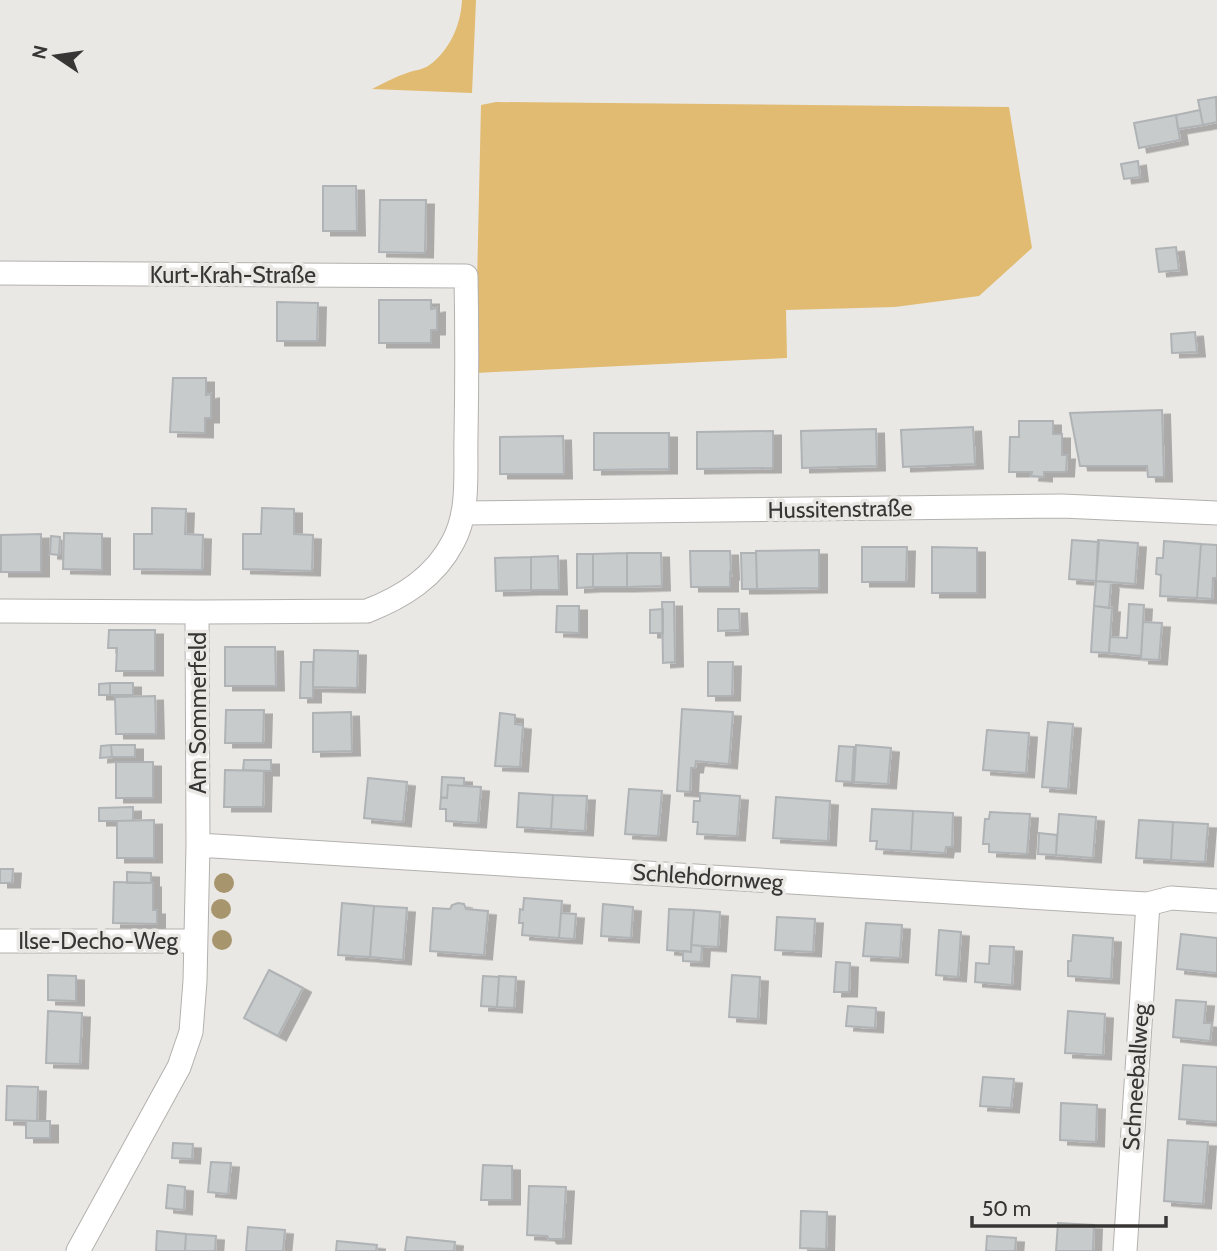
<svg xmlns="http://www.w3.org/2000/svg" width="1217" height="1251" font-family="Cabin,sans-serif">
  <defs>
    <filter id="shadow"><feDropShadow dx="8" dy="4.5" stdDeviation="0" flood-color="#0004"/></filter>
  </defs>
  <rect width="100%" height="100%" fill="#eae8e5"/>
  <path fill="#e1bb72" d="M 462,0 L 476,0 L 472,93 L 372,89 C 384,83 395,77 407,73 C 414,70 422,70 428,66 C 449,52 461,25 462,0 Z
    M 496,102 L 1009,107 L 1032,248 L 979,296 L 895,307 L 786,310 L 787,358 L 475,373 L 481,105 Z"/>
  <path fill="#c7cbcc" stroke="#b0b3b5" stroke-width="2" filter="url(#shadow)" d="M 1216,97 L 1217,122 L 1203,125 L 1198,100 Z
    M 1200,110 L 1203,125 L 1178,129 L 1176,115 Z
    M 1176,115 L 1180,140 L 1139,148 L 1134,123 Z
    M 1138,161 L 1140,177 L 1124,179 L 1121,164 Z
    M 323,186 L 356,186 L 357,231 L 323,231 Z
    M 380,200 L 426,200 L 425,253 L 379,252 Z
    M 1176,247 L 1179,270 L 1159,272 L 1156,249 Z
    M 379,300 L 431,300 L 431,309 L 437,308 L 437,330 L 431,330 L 431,343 L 379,343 Z
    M 277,302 L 318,303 L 317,341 L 277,341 Z
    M 1195,332 L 1197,352 L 1172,353 L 1171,334 Z
    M 173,378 L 206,378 L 206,395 L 211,394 L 211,418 L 205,418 L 205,433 L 170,432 Z
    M 1162,410 L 1164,477 L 1148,477 L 1147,466 L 1080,466 L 1070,413 Z
    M 1019,421 L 1053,421 L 1053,434 L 1062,434 L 1062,455 L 1067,455 L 1066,472 L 1044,472 L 1044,477 L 1031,476 L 1032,472 L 1009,472 L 1010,437 L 1019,437 Z
    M 973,427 L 975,464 L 903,467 L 901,430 Z
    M 876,429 L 877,466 L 802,468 L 801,431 Z
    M 773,431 L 773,468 L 697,469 L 697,432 Z
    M 594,433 L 669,433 L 669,469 L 594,470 Z
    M 563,436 L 564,474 L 500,474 L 500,437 Z
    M 152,508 L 186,509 L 185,534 L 203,535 L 202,570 L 134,569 L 134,534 L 152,534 Z
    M 262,508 L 294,509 L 294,534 L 313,535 L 312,571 L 243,569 L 243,534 L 261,534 Z
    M 64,533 L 102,534 L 102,570 L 63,569 Z
    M 41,534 L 41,572 L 1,572 L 1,535 Z
    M 51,536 L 60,537 L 59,555 L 50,554 Z
    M 1072,540 L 1099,542 L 1096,581 L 1069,579 Z
    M 1098,540 L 1138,543 L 1135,584 L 1096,581 Z
    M 1164,541 L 1201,544 L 1197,598 L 1160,596 L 1161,575 L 1156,574 L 1157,558 L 1163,558 Z
    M 1201,544 L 1217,545 L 1217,578 L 1213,578 L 1212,599 L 1197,598 Z
    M 862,547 L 907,547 L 906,582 L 862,582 Z
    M 932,547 L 977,548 L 977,593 L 932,593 Z
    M 819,550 L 819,588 L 757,589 L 756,551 Z
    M 690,551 L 730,551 L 731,574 L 730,573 L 730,587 L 691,587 Z
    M 627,553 L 661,553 L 662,586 L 627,587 Z
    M 627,553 L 627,587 L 593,587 L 593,554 Z
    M 741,553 L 756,553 L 757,589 L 742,589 Z
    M 577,554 L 593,554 L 593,587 L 577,588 Z
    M 558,556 L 559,590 L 531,590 L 531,557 Z
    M 531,557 L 531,590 L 496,591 L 495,558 Z
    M 1096,581 L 1111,582 L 1109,608 L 1094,606 Z
    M 662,602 L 674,602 L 675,662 L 663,663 Z
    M 1129,604 L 1144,605 L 1141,656 L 1109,653 L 1110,637 L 1127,638 Z
    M 557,606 L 579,606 L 579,633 L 556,632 Z
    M 1094,606 L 1112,608 L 1109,653 L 1091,652 Z
    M 663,609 L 663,633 L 650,633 L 650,610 Z
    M 718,609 L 739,609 L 740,630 L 718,631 Z
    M 1143,622 L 1162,623 L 1159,660 L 1141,659 Z
    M 109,630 L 155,630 L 155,671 L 116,671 L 117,648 L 108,648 Z
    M 225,647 L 275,647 L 276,686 L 225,686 Z
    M 314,650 L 358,651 L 357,688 L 313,687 Z
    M 301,662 L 313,662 L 313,698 L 300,698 Z
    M 708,662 L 733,662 L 732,696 L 708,696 Z
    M 110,683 L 110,695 L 99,695 L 99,684 Z
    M 110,683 L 133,683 L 133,695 L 110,695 Z
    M 155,696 L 156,734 L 116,734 L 115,697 Z
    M 682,709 L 733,712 L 729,764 L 696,761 L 695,768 L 691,768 L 690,792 L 677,791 Z
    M 226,710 L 264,710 L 263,743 L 225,743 Z
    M 351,712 L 352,751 L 313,752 L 313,713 Z
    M 500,713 L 515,715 L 515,724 L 523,725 L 520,767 L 495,766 Z
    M 1048,722 L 1073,724 L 1068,789 L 1042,787 Z
    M 987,730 L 1029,733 L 1026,773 L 983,770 Z
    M 111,745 L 112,757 L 100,758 L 101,746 Z
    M 111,745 L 135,745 L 135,757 L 112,757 Z
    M 856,745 L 891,748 L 888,784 L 854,782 Z
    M 839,746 L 854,747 L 852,782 L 836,781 Z
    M 244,760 L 271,760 L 271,771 L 243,770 Z
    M 116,762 L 153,762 L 153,798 L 116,798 Z
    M 225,770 L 264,771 L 263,807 L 224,807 Z
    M 442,777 L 464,778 L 464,786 L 448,785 L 447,798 L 441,797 Z
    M 368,778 L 407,782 L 403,822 L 364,818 Z
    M 448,785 L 481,787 L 478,823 L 446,821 L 446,809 L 440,809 L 441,797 L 447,798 Z
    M 629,789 L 662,791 L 658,836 L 625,834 Z
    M 519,793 L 553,795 L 551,829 L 517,827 Z
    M 700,793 L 740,796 L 737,836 L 697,834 L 698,822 L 693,822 L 694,801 L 700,801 Z
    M 553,795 L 587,796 L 585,831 L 551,829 Z
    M 776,797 L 830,801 L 828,841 L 773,838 Z
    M 133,807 L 133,821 L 99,821 L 99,808 Z
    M 872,809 L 913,811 L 911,851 L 876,849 L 877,841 L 870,841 Z
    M 913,811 L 953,813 L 952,847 L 946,847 L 945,853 L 911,851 Z
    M 990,812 L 1030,814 L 1027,854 L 989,852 L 989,844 L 983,844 L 985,819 L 989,819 Z
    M 1059,814 L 1096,817 L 1093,858 L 1056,855 Z
    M 154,820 L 154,858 L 117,858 L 117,821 Z
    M 1139,820 L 1173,822 L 1171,860 L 1136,858 Z
    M 1173,822 L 1208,824 L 1205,862 L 1171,860 Z
    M 1039,833 L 1057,835 L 1056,855 L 1038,854 Z
    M 0,869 L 13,869 L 12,883 L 0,883 Z
    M 127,872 L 151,873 L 151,883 L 127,883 Z
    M 114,882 L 153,883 L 153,910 L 157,910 L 157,924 L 113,923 Z
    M 524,898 L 562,901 L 559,938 L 522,935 L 523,923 L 519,923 L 520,909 L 523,910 Z
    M 342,903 L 374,906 L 370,957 L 338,955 Z
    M 458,903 L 464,904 L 466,909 L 488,911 L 484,955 L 430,951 L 433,908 L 450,909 L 452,905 Z
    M 603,904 L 633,907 L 631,938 L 601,936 Z
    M 374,906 L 407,908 L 403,960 L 370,957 Z
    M 669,909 L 694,910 L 691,952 L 667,950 Z
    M 694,910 L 720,912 L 718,947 L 691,945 Z
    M 561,913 L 576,914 L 574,939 L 559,938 Z
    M 777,917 L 815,919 L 813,952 L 775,950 Z
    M 866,923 L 902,925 L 900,958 L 863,956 Z
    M 939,930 L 961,932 L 958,977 L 936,975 Z
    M 1181,934 L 1217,938 L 1217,973 L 1177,969 Z
    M 1073,935 L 1113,938 L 1111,979 L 1068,976 L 1068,961 L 1071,961 Z
    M 691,945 L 702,946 L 701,962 L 683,961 L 683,951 L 691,952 Z
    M 990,946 L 1014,947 L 1012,985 L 975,982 L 976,963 L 989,964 Z
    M 836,962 L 850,963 L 849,992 L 834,992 Z
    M 269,970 L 303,988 L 278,1036 L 244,1018 Z
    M 48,975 L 76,976 L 76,1001 L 48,1000 Z
    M 732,975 L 760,977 L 758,1019 L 729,1017 Z
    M 483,976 L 499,977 L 497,1007 L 481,1006 Z
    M 499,976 L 516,977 L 514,1008 L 497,1007 Z
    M 1176,1000 L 1206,1002 L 1204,1023 L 1212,1023 L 1210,1041 L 1173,1037 Z
    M 848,1006 L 876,1008 L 875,1028 L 846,1026 Z
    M 48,1011 L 82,1013 L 80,1064 L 46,1063 Z
    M 1068,1011 L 1105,1014 L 1103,1055 L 1065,1053 Z
    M 1183,1065 L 1217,1067 L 1217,1122 L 1179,1119 Z
    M 983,1077 L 1014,1079 L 1011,1108 L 980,1106 Z
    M 7,1086 L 38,1087 L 37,1121 L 6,1120 Z
    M 1061,1103 L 1097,1105 L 1096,1142 L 1060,1140 Z
    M 26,1121 L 50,1121 L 50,1138 L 26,1138 Z
    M 1168,1140 L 1208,1142 L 1203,1204 L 1164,1201 Z
    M 173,1143 L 193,1144 L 192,1159 L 172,1158 Z
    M 211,1162 L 231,1163 L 228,1194 L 208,1192 Z
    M 483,1165 L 512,1166 L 512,1200 L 481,1200 Z
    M 168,1185 L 185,1187 L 184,1210 L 166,1208 Z
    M 529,1186 L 566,1187 L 563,1239 L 549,1239 L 547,1236 L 527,1235 Z
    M 801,1211 L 827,1212 L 826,1249 L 800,1248 Z
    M 1058,1223 L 1094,1225 L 1093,1251 L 1056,1251 Z
    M 248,1227 L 285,1230 L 283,1251 L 246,1251 Z
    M 157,1231 L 186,1234 L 185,1251 L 156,1251 Z
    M 186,1234 L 216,1236 L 215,1251 L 185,1251 Z
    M 987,1236 L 1016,1238 L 1015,1251 L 986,1251 Z
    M 407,1237 L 455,1242 L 454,1251 L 405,1251 Z
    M 337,1241 L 377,1245 L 376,1251 L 336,1251 Z"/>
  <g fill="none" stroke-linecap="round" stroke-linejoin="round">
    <defs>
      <path id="street" d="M 0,273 L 466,276 C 467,330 467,383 466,437 C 465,471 470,511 453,542 C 435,577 403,597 367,611 L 197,612 L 0,611
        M 464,513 L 1062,506 L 1217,513
        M 198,845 L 1110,902 L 1148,904 L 1171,898 L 1217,901
        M 0,941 L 195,941
        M 78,1251 L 179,1067 L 191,1032 L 195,981 L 198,845 L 197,612
        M 1125,1251 L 1148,904"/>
    </defs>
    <use href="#street" stroke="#b3b1ae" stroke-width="25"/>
    <use href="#street" stroke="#fff" stroke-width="23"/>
  </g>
  <g fill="#a7966d">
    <circle cx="224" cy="883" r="10"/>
    <circle cx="221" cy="909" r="10"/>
    <circle cx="222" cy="940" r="10"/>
  </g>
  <g text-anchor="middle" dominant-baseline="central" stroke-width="7" stroke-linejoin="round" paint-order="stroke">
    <g font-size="23" fill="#373635" stroke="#eae8e5">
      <text x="233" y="275">Kurt-Krah-Straße</text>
      <text transform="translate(840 509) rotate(-1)">Hussitenstraße</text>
      <text transform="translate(198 713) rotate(-90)">Am Sommerfeld</text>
      <text transform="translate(708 877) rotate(4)">Schlehdornweg</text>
      <text x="98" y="941">Ilse-Decho-Weg</text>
      <text transform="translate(1136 1077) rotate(-86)">Schneeballweg</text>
    </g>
  </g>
  <g transform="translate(56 56) rotate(283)" stroke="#eae8e5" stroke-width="5" paint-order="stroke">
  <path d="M0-5L12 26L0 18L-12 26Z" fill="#373635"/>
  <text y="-10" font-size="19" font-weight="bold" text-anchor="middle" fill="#373635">N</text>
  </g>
  <path d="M972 1216v10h194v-10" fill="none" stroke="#373635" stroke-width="3.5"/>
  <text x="982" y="1216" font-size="21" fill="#373635" stroke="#eae8e5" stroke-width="5" paint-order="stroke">50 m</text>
</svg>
